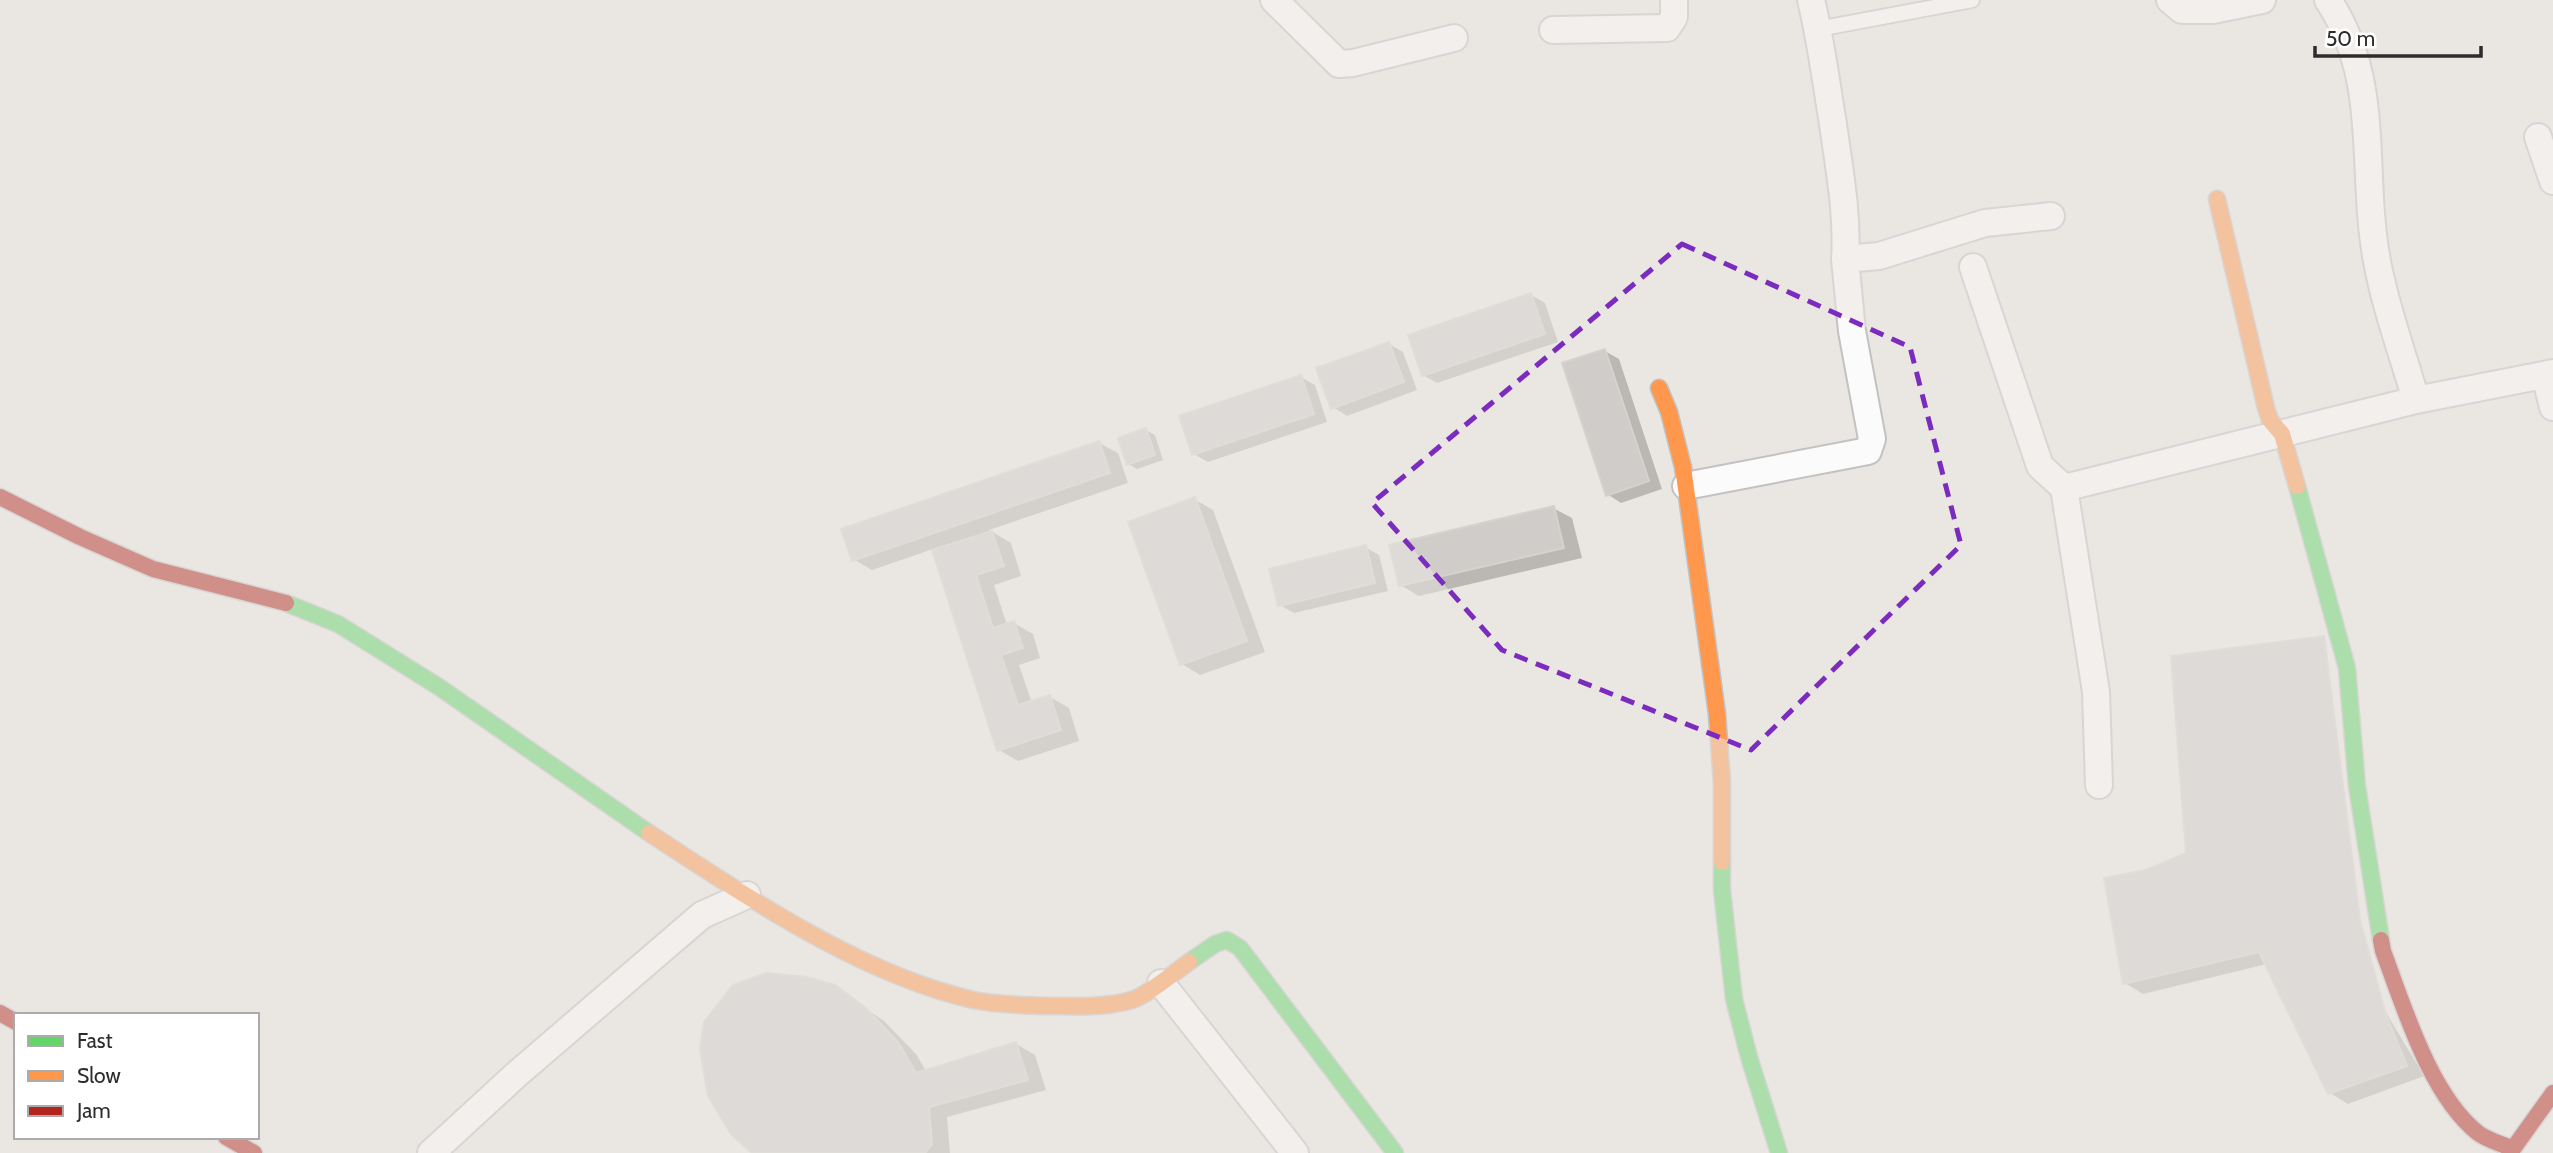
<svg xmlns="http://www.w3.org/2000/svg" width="2553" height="1153" font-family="Cabin,sans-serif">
  <rect width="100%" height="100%" fill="#eae6e2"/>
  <path fill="#0003" d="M 1531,295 L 1545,303 L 1558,342 L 1437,383 L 1423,375 Z
    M 1389,344 L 1403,352 L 1417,390 L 1347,416 L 1333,407 Z
    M 1605,351 L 1619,359 L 1662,489 L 1621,503 L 1607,494 Z
    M 1301,377 L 1315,385 L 1327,422 L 1208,462 L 1194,454 Z
    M 1146,430 L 1155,435 L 1163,460 L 1137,469 L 1128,464 Z
    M 1099,443 L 1118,453 L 1128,483 L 989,530 L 1011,543 L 1021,576 L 994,585 L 1007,625 L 1014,623 L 1033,634 L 1040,658 L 1019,665 L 1032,703 L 1050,697 L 1069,708 L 1079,741 L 1018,761 L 999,750 L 933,549 L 872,570 L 853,559 Z
    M 1194,499 L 1213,510 L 1265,652 L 1200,675 L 1182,664 Z
    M 1553,508 L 1572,518 L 1582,558 L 1419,596 L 1400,585 Z
    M 1365,547 L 1379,555 L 1388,591 L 1294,613 L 1280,605 Z
    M 2173,657 L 2424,1076 L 2348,1104 L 2330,1093 L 2267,964 L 2143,994 L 2125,983 L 2146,872 L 2188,855 Z
    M 834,987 L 884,1021 L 916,1054 L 926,1071 L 1016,1044 L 1035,1055 L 1046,1090 L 947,1117 L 950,1153 L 755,1153 Z"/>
  <path fill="#cfccc9" stroke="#d5d2ce" stroke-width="2" d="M 1531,293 L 1545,334 L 1422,376 L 1408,335 Z
    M 1389,342 L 1404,382 L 1331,409 L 1316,368 Z
    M 1605,349 L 1649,481 L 1606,496 L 1562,363 Z
    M 1301,375 L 1314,414 L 1192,455 L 1179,416 Z
    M 1146,428 L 1155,455 L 1127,465 L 1118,438 Z
    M 1099,441 L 1110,473 L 852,561 L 841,529 Z
    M 1195,497 L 1247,641 L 1180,665 L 1128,522 Z
    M 1554,506 L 1564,548 L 1399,586 L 1389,545 Z
    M 992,531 L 1004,566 L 976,575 L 993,628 L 1014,621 L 1023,648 L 1001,655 L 1018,705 L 1050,695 L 1061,730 L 997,751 L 932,550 Z
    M 1366,545 L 1375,583 L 1278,606 L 1269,569 Z
    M 2324,636 L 2360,920 L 2386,1015 L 2407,1066 L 2328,1094 L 2259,952 L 2123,984 L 2104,878 L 2146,870 L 2186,853 L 2171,656 Z
    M 766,973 L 806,977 L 835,985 L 866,1008 L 898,1042 L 916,1073 L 1016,1042 L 1028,1080 L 929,1107 L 932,1144 L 925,1153 L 752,1153 L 731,1134 L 708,1096 L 700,1049 L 704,1022 L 733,985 Z"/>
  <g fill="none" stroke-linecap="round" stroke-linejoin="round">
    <defs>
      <path id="lane" d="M 1818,29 L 1972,0"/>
      <path id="street" d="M 1274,0 L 1339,64 L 1353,63 L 1454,38
        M 1811,0 C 1821,41 1826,82 1833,124 C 1839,168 1848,214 1845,259 L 1879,256 L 1985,223 L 2051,216
        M 2170,0 L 2182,10 L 2213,10 L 2262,0
        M 2328,0 C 2382,81 2360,171 2377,261 C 2385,306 2403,355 2416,400
        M 1553,30 L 1667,28 L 1674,17 L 1674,0
        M 2538,137 L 2553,181
        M 1973,267 L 2040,466 L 2064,488 L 2096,692 L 2099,785
        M 2545,375 L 2553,407
        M 1686,486 L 1868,451 L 1872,439 L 1852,331 L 1845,259
        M 2064,488 L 2416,400 L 2553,373
        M 1161,983 L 1295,1153
        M 431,1153 L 517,1074 L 702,915 L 747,895"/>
      <path id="fast" d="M 2297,486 L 2347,668 L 2357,786 L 2381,940
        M 286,603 L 338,624 L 439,687 L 649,833
        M 1722,862 L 1722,890 L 1734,999 L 1749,1057 L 1779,1153
        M 1189,962 L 1215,944 L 1227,940 L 1240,948 L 1395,1153"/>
      <path id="slow" d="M 2217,199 L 2266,408 L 2270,420 L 2282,434 L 2297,486
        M 1659,388 L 1669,412 L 1683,467 L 1717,714 L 1722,783 L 1722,862
        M 649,833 C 748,897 857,973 973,1000 C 997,1005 1023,1005 1047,1006 C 1075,1006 1104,1008 1132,1000 C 1146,996 1175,972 1189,962"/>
      <path id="jam" d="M 0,497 L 80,537 L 153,569 L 286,603
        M 2381,940 L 2383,951 C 2404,1007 2430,1095 2478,1133 C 2487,1140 2502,1144 2513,1149
        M 0,1013 L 16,1022
        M 226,1137 L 254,1153
        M 2510,1153 L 2553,1093"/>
    </defs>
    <use href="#lane" stroke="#c3c2c3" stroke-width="18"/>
    <use href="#street" stroke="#c3c2c3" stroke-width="30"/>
    <use href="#fast" stroke="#c3c2c3" stroke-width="19"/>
    <use href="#slow" stroke="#c3c2c3" stroke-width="19"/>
    <use href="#jam" stroke="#c3c2c3" stroke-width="19"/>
    <use href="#lane" stroke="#fcfbfb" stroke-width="14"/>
    <use href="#street" stroke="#fcfbfb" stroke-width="26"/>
    <use href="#fast" stroke="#63d668" stroke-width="16"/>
    <use href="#slow" stroke="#ff974d" stroke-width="16"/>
    <use href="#jam" stroke="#b3261e" stroke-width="16"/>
  </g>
  <path d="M0 0H2553V1153H0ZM 1682,244 L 1910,347 L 1961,545 L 1751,750 L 1502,650 L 1372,503 Z" fill="#eae6e2" fill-opacity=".55" fill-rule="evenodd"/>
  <path fill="none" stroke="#7b2cbf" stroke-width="5" stroke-dasharray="14 9" stroke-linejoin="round" d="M 1682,244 L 1910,347 L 1961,545 L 1751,750 L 1502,650 L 1372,503 Z"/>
  <rect x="14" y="1013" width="245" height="126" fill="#ffffff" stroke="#ababab" stroke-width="2"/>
  <rect x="28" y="1036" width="35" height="10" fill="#63d668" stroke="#ababab" stroke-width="2"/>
  <text x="77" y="1048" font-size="21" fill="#2c2c2c">Fast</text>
  <rect x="28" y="1071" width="35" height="10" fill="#ff974d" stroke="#ababab" stroke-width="2"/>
  <text x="77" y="1083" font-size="21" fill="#2c2c2c">Slow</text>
  <rect x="28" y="1106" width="35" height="10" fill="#b3261e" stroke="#ababab" stroke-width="2"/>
  <text x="77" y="1118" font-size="21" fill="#2c2c2c">Jam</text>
  <path d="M2315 46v10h166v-10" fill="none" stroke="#2c2c2c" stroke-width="3.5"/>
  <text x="2326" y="46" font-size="21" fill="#2c2c2c" stroke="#ffffff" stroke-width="5" paint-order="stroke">50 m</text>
</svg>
